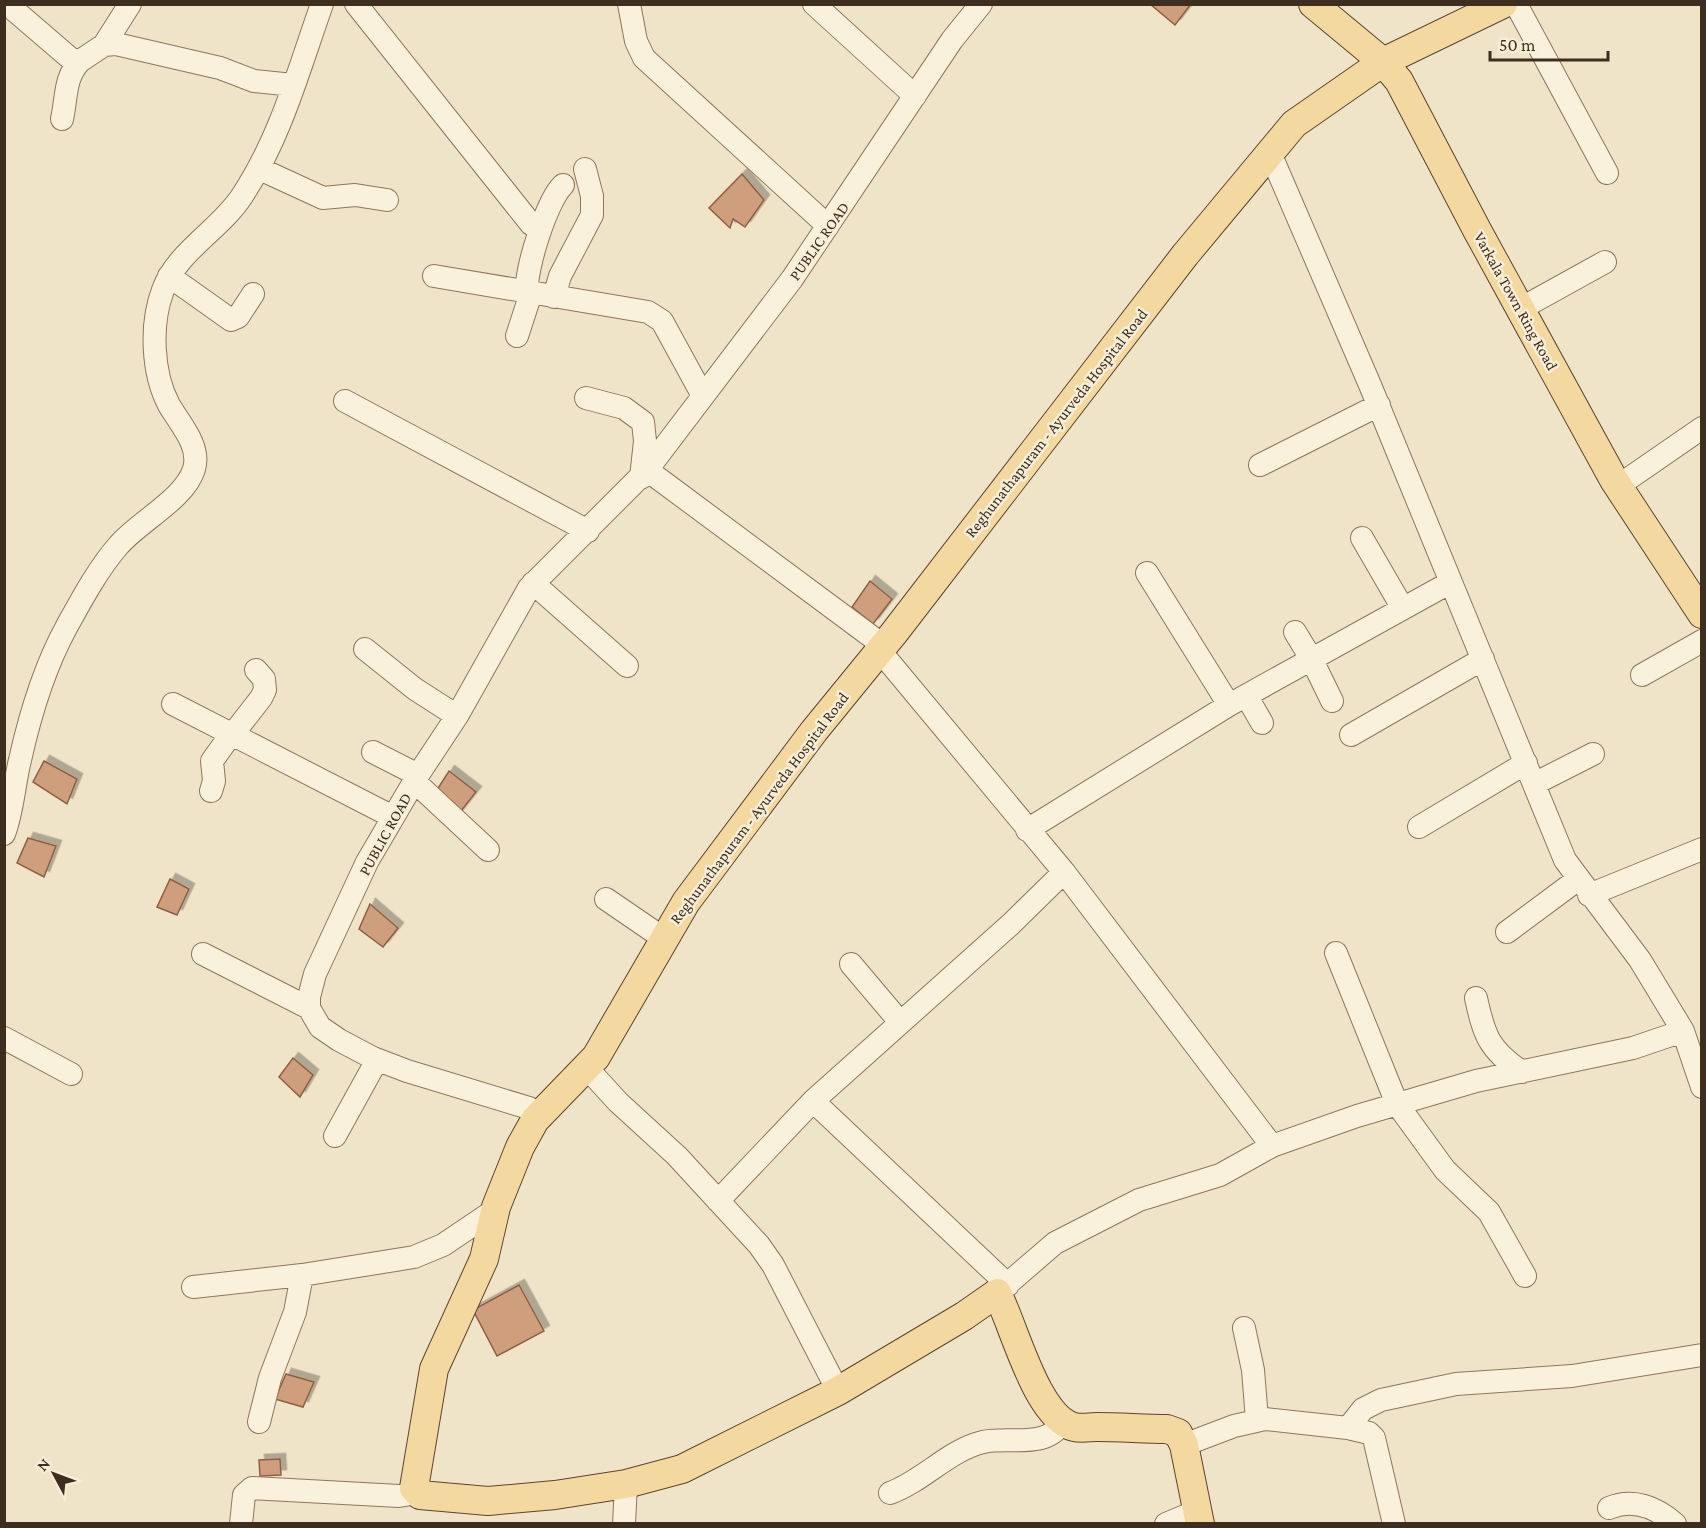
<svg xmlns="http://www.w3.org/2000/svg" width="1706" height="1528" font-family="'Crimson Pro',serif">
  <defs>
    <filter id="shadow"><feDropShadow dx="5.5" dy="-5.5" stdDeviation="0" flood-color="#0004"/></filter>
  </defs>
  <rect width="100%" height="100%" fill="#f0e4c8"/>
  <path fill="#cf9f7d" stroke="#8d5f41" stroke-width="1.5" filter="url(#shadow)" d="M 1150,4 L 1191,4 L 1175,25 Z
    M 742,174 L 764,200 L 745,227 L 733,219 L 730,228 L 709,208 Z
    M 870,581 L 892,599 L 873,624 L 852,607 Z
    M 44,761 L 77,779 L 67,804 L 33,782 Z
    M 449,771 L 476,792 L 457,816 L 433,796 Z
    M 28,838 L 56,846 L 44,877 L 17,863 Z
    M 170,879 L 189,889 L 177,915 L 157,907 Z
    M 370,904 L 398,928 L 383,947 L 359,929 Z
    M 293,1058 L 313,1075 L 300,1097 L 279,1077 Z
    M 519,1285 L 544,1331 L 497,1356 L 473,1310 Z
    M 286,1374 L 314,1382 L 303,1407 L 275,1399 Z
    M 280,1459 L 281,1475 L 260,1476 L 259,1460 Z"/>
  <g fill="none" stroke-linecap="round" stroke-linejoin="round">
    <defs>
      <path id="minor" d="M 7,4 L 71,59 L 80,61 L 104,45 L 116,44 L 220,68 L 254,81 L 293,85
        M 356,4 L 531,224
        M 629,4 L 636,41 L 644,58 L 828,226
        M 814,4 L 915,96
        M 1516,4 L 1607,173
        M 104,45 L 130,4
        M 62,119 C 67,97 64,78 80,61
        M 1270,153 L 1370,385 L 1565,860 L 1640,960 L 1683,1031
        M 260,169 L 323,198 L 355,195 L 387,200
        M 169,276 L 231,320 L 238,317 L 253,294
        M 434,276 L 648,312 L 662,321 L 703,396
        M 527,292 C 525,270 547,200 563,185
        M 554,297 L 560,276 L 592,215 L 592,196 L 585,169
        M 1520,309 L 1605,262
        M 517,336 L 531,293
        M 586,398 L 624,408 L 643,422 L 645,441 L 641,478
        M 345,401 L 588,531
        M 1260,465 L 1379,405
        M 647,470 L 884,646
        M 1618,486 L 1702,428
        M 1362,538 L 1402,607
        M 1147,573 L 1229,705
        M 533,583 L 627,666
        M 1295,632 L 1312,660 L 1332,701
        M 365,649 L 415,689 L 457,716
        M 880,651 L 1064,872 L 1272,1146
        M 1642,675 L 1702,641
        M 1247,697 L 1262,723
        M 173,704 L 393,817
        M 233,734 L 261,698 L 265,690 L 264,679 L 256,670
        M 1351,735 L 1483,659
        M 373,752 L 418,775
        M 415,782 L 488,850
        M 1534,784 L 1593,754
        M 211,791 L 214,781 L 212,761 L 232,733
        M 1419,827 L 1526,763
        M 1027,830 L 1229,705 L 1451,582
        M 4,834 C 13,810 14,784 20,760 C 30,715 45,666 67,626 C 82,599 98,569 118,546 C 138,522 185,499 194,469 C 201,446 180,424 169,405 C 152,373 150,324 163,290 C 177,251 220,230 242,196 C 280,139 299,69 322,4
        M 1589,895 L 1702,849
        M 606,899 L 663,938
        M 1507,932 L 1577,880
        M 1336,953 L 1397,1104 L 1445,1170 L 1489,1212 L 1525,1276
        M 203,954 L 309,1008
        M 851,964 L 900,1022
        M 1476,998 C 1484,1035 1489,1050 1522,1072
        M 4,1038 L 71,1074
        M 586,1067 L 618,1102 L 677,1156 L 759,1245 L 773,1265 L 838,1391
        M 813,1101 L 1008,1285
        M 541,1114 L 529,1108 L 407,1071 L 373,1058 L 339,1040 L 320,1027 L 309,1008 L 309,997 L 315,974 L 367,862 L 418,775 L 457,716 L 529,588 L 647,470 L 792,279 L 952,40 L 981,4
        M 335,1136 L 377,1060
        M 718,1201 L 813,1101 L 1011,924 L 1064,872
        M 193,1287 L 302,1275 L 414,1257 L 443,1245 L 495,1210
        M 997,1293 L 1055,1243 L 1139,1200 L 1220,1175 L 1272,1146 L 1357,1116 L 1476,1081 L 1633,1048 L 1683,1031 L 1702,1087
        M 1244,1328 L 1253,1370 L 1257,1420
        M 259,1422 L 270,1378 L 295,1312 L 302,1275
        M 1184,1445 L 1234,1426 L 1265,1419 L 1348,1428
        M 890,1493 C 923,1481 949,1450 983,1442 C 1011,1436 1047,1450 1063,1421
        M 1609,1508 C 1633,1498 1656,1507 1675,1524
        M 241,1524 L 244,1495 L 252,1488 L 399,1496 L 418,1493
        M 624,1524 L 626,1484
        M 1166,1524 L 1197,1511
        M 1394,1524 L 1374,1438 L 1369,1433 L 1348,1428 L 1363,1409 L 1381,1400 L 1456,1384 L 1572,1376 L 1702,1355"/>
      <path id="major" d="M 1313,4 L 1383,62 L 1399,81 L 1477,230 L 1614,480 L 1702,614
        M 1200,1524 L 1184,1445 L 1178,1433 L 1167,1429 C 1144,1429 1121,1427 1097,1427 C 1090,1427 1082,1429 1074,1427 C 1036,1417 1014,1325 997,1293 L 964,1316 L 838,1391 L 682,1469 L 626,1484 L 555,1495 L 488,1501 L 420,1495 L 414,1488 L 434,1369 L 484,1259 L 496,1207 L 520,1147 L 535,1120 L 596,1057 L 686,902 L 814,731 L 894,633 L 1185,255 L 1294,124 L 1383,62 L 1503,4"/>
    </defs>
    <use href="#minor" stroke="#8d765c" stroke-width="24"/>
    <use href="#major" stroke="#5b4430" stroke-width="30"/>
    <use href="#minor" stroke="#faf1dc" stroke-width="22"/>
    <use href="#major" stroke="#f3d9a0" stroke-width="28"/>
  </g>
  <g text-anchor="middle" dominant-baseline="central" stroke-width="5" stroke-linejoin="round" paint-order="stroke">
    <g font-size="16" fill="#3d2e20" stroke="#f7eed8">
      <text transform="translate(819 241) rotate(-55)">PUBLIC ROAD</text>
      <text transform="translate(1516 301) rotate(61)">Varkala Town Ring Road</text>
      <text transform="translate(1056 423) rotate(-52)">Reghunathapuram - Ayurveda Hospital Road</text>
      <text transform="translate(759 808) rotate(-53)">Reghunathapuram - Ayurveda Hospital Road</text>
      <text transform="translate(385 834) rotate(-61)">PUBLIC ROAD</text>
    </g>
  </g>
  <rect width="1706" height="1528" fill="none" stroke="#3d2e20" stroke-width="12"/>
  <g transform="translate(54 1474) rotate(311)" stroke="#f7eed8" stroke-width="4.5" paint-order="stroke">
  <path d="M0-4.5L10 22L0 15L-10 22Z" fill="#3d2e20"/>
  <text y="-9" font-size="16" font-weight="bold" text-anchor="middle" fill="#3d2e20">N</text>
  </g>
  <path d="M1490 51v9h118v-9" fill="none" stroke="#3d2e20" stroke-width="3"/>
  <text x="1499" y="51" font-size="18" fill="#3d2e20" stroke="#f7eed8" stroke-width="4.5" paint-order="stroke">50 m</text>
</svg>
